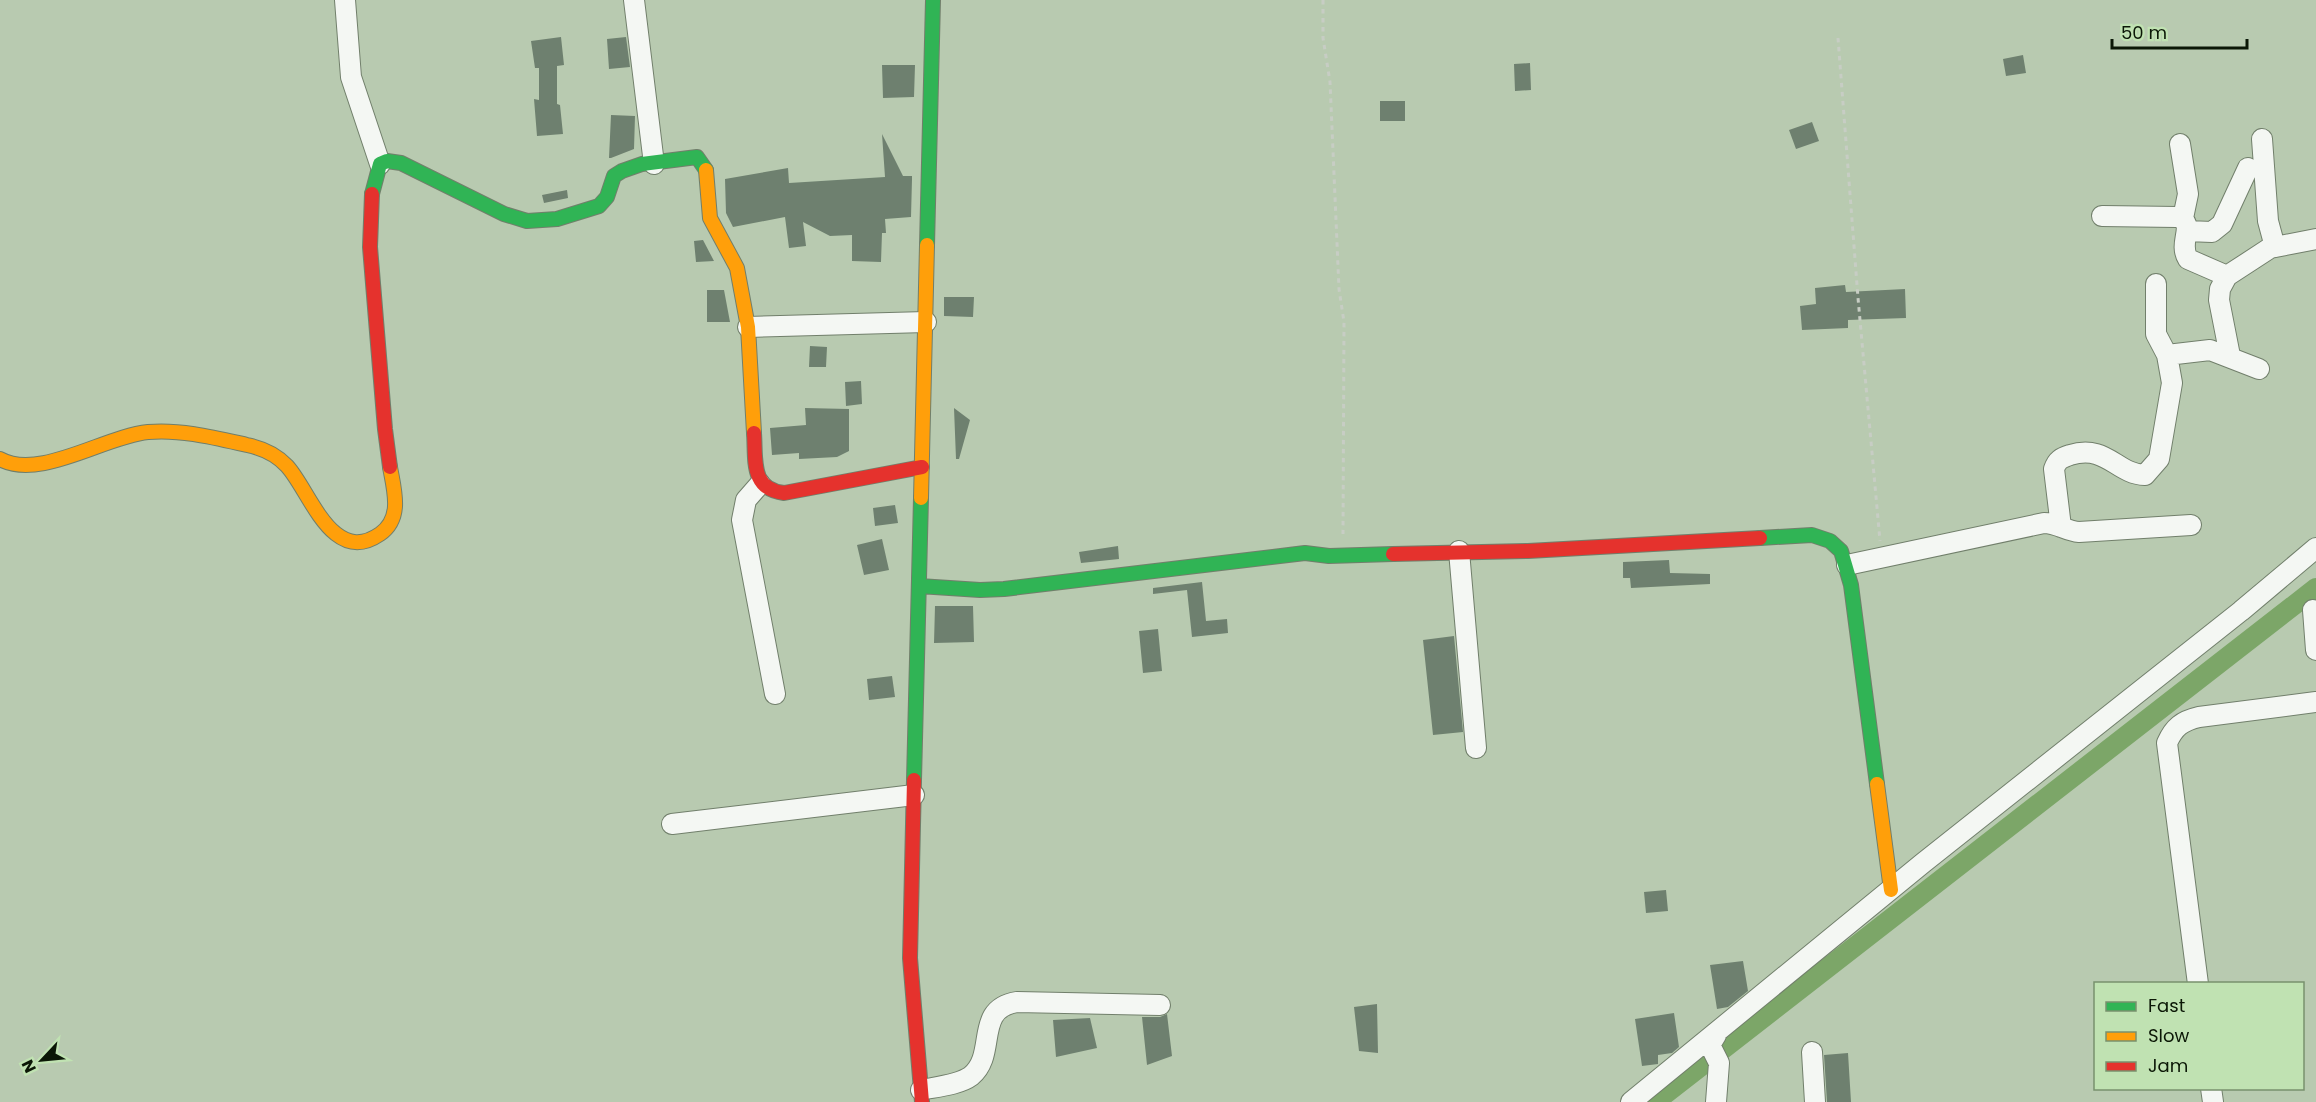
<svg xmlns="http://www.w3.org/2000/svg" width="2316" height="1102" font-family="Poppins,sans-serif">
  <rect width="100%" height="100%" fill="#b8cab0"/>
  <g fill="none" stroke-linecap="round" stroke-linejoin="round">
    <path stroke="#7ca668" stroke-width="20" d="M 1655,1102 L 2316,588"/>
  </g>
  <path fill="#6e806f" d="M 561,37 L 564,65 L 557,66 L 557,104 L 560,105 L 563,134 L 537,136 L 534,99 L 539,100 L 539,68 L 535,68 L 531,41 Z
    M 626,37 L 630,67 L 609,69 L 607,39 Z
    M 2023,55 L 2026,73 L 2006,76 L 2003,59 Z
    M 1530,63 L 1531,90 L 1515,91 L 1514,64 Z
    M 882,65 L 915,65 L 914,97 L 883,98 Z
    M 1380,101 L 1405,101 L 1405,121 L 1380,121 Z
    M 611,115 L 635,116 L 634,149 L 611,158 L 609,158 Z
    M 1812,122 L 1819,141 L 1796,149 L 1789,130 Z
    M 882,134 L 903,176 L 912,176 L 912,179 L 911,217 L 885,219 L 886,233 L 882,233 L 881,262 L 852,261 L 852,235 L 830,236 L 803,222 L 806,246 L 789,248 L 785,217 L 733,227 L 726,213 L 725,179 L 788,168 L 789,183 L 885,177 Z
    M 567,190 L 568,198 L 544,203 L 542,195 Z
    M 703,240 L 714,261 L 696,262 L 694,241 Z
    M 1845,285 L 1846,292 L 1905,289 L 1906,318 L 1848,320 L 1848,328 L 1802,330 L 1800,306 L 1816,304 L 1815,288 Z
    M 707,290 L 724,290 L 730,322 L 707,322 Z
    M 944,297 L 974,297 L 973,317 L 944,316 Z
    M 810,346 L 827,347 L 826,367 L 809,367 Z
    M 861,381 L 862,404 L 846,406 L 845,382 Z
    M 805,408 L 849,409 L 849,451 L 837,457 L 799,459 L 799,453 L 772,455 L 770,428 L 806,425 Z
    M 954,408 L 970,420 L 959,459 L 956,459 Z
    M 895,505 L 898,523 L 875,526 L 873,508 Z
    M 882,539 L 889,570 L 864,575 L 857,545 Z
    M 1118,546 L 1119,559 L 1081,563 L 1079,552 Z
    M 1669,560 L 1670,573 L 1710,574 L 1710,584 L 1631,588 L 1630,578 L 1623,578 L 1623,562 Z
    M 1202,582 L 1206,621 L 1227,619 L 1228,633 L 1192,637 L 1187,590 L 1153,594 L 1153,588 Z
    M 935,606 L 973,606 L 974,642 L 934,643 Z
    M 1158,629 L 1162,671 L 1143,673 L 1139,631 Z
    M 1454,636 L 1463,732 L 1433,735 L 1423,640 Z
    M 892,676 L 895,697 L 869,700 L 867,679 Z
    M 1666,890 L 1668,911 L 1646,913 L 1644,892 Z
    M 1743,961 L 1748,991 L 1728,1007 L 1717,1009 L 1710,965 Z
    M 1377,1004 L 1378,1053 L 1359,1051 L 1354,1007 Z
    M 1674,1013 L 1679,1047 L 1672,1053 L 1658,1055 L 1658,1064 L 1642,1066 L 1635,1019 Z
    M 1167,1014 L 1172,1056 L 1147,1065 L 1142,1017 L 1160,1017 Z
    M 1090,1018 L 1097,1048 L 1056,1057 L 1053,1020 Z
    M 1848,1053 L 1851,1102 L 1827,1102 L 1824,1055 Z"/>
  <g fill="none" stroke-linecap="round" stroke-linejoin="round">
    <defs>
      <path id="street" d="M 345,0 L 351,77 L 380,164
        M 634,0 L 654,164
        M 2262,139 L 2268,221 L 2275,247
        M 2180,144 L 2188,194 L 2183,218
        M 2102,216 L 2177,217 C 2198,223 2177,242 2188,259 L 2227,276
        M 2187,231 L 2212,232 L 2222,224 L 2248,168
        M 748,327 L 926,322
        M 2167,355 L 2210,350 L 2259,369
        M 2230,356 L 2219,300 L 2220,289 L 2227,276 L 2270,248 L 2316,239
        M 760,484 L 746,500 L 742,520 L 775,694
        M 2061,527 L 2054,469 C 2057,460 2061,458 2070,455 C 2107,444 2116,474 2145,475 L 2159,459 L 2172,383 L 2167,355 L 2156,334 L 2156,284
        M 1459,551 L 1476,748
        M 1847,565 L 2044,523 C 2057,523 2066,531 2079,532 L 2191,525
        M 2313,610 L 2316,650
        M 672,824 L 914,795
        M 2198,984 L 2167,743 C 2174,727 2182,721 2199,717 L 2316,702
        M 1716,1035 L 1710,1045 L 1719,1063 L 1716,1102
        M 1812,1052 L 1815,1102
        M 2211,1088 L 2213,1102
        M 921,1090 C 935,1087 959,1085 971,1076 C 998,1054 973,1009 1017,1002 L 1160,1005
        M 1631,1102 L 1923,863 L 2241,611 L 2316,548"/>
      <path id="fast" d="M 372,194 L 380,164 L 387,161 L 401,163 L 504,214 L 527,221 L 557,219 L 599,206 L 607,197 L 614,176 L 622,171 L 642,164 L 697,157 L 706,170
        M 927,245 L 933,0
        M 1760,538 L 1812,535 L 1830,541 L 1841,551 L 1851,585 L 1877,784
        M 919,586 L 980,590 L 1004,589 L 1305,553 L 1329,556 L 1393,554
        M 914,780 L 921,498"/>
      <path id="slow" d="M 706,170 L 710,218 L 737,268 L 748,327 L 754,433
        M 0,459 C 39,481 105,436 148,432 C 181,429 216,438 247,445 C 262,448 276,454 287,466 C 310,491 332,567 380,534 C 403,518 394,490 390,467
        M 921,498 L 927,245
        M 1877,784 L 1891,890"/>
      <path id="jam" d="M 372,194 L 370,247 L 385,429 L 390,467
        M 754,433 C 756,460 750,489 784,493 L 922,467
        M 1393,554 L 1528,551 L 1760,538
        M 914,780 L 910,958 L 922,1102"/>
    </defs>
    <use href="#street" stroke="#717f6b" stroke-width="22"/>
    <use href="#fast" stroke="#717f6b" stroke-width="16"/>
    <use href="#slow" stroke="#717f6b" stroke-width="16"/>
    <use href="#jam" stroke="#717f6b" stroke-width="16"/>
    <path stroke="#c7cdc4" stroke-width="3" stroke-dasharray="4.5 4.5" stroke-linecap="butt" d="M 1323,0 L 1323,38 L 1330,82 L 1339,289 L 1344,322 L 1343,534
      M 1838,38 L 1858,298 L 1880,541"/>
    <use href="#street" stroke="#f4f7f3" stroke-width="20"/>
    <use href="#fast" stroke="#30b455" stroke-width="14"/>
    <use href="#slow" stroke="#ff9f0a" stroke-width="14"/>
    <use href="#jam" stroke="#e5322d" stroke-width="14"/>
  </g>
  <rect x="2094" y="982" width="210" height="108" fill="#c0e2b2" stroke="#78916d" stroke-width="1.5"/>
  <rect x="2106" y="1002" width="30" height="9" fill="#30b455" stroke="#78916d" stroke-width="1.5"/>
  <text x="2148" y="1012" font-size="18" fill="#0b1706">Fast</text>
  <rect x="2106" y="1032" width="30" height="9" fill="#ff9f0a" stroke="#78916d" stroke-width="1.5"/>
  <text x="2148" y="1042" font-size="18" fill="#0b1706">Slow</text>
  <rect x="2106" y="1062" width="30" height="9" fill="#e5322d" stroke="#78916d" stroke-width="1.5"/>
  <text x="2148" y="1072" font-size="18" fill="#0b1706">Jam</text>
  <g transform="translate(42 1060) rotate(244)" stroke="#c0e2b2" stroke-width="4.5" paint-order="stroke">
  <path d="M0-4.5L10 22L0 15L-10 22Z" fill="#0b1706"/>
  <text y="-9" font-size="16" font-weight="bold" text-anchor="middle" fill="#0b1706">N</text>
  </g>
  <path d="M2112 39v9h135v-9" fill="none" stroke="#0b1706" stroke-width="3"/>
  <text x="2121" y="39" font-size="18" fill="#0b1706" stroke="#c0e2b2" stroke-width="4.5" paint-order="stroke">50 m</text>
</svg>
